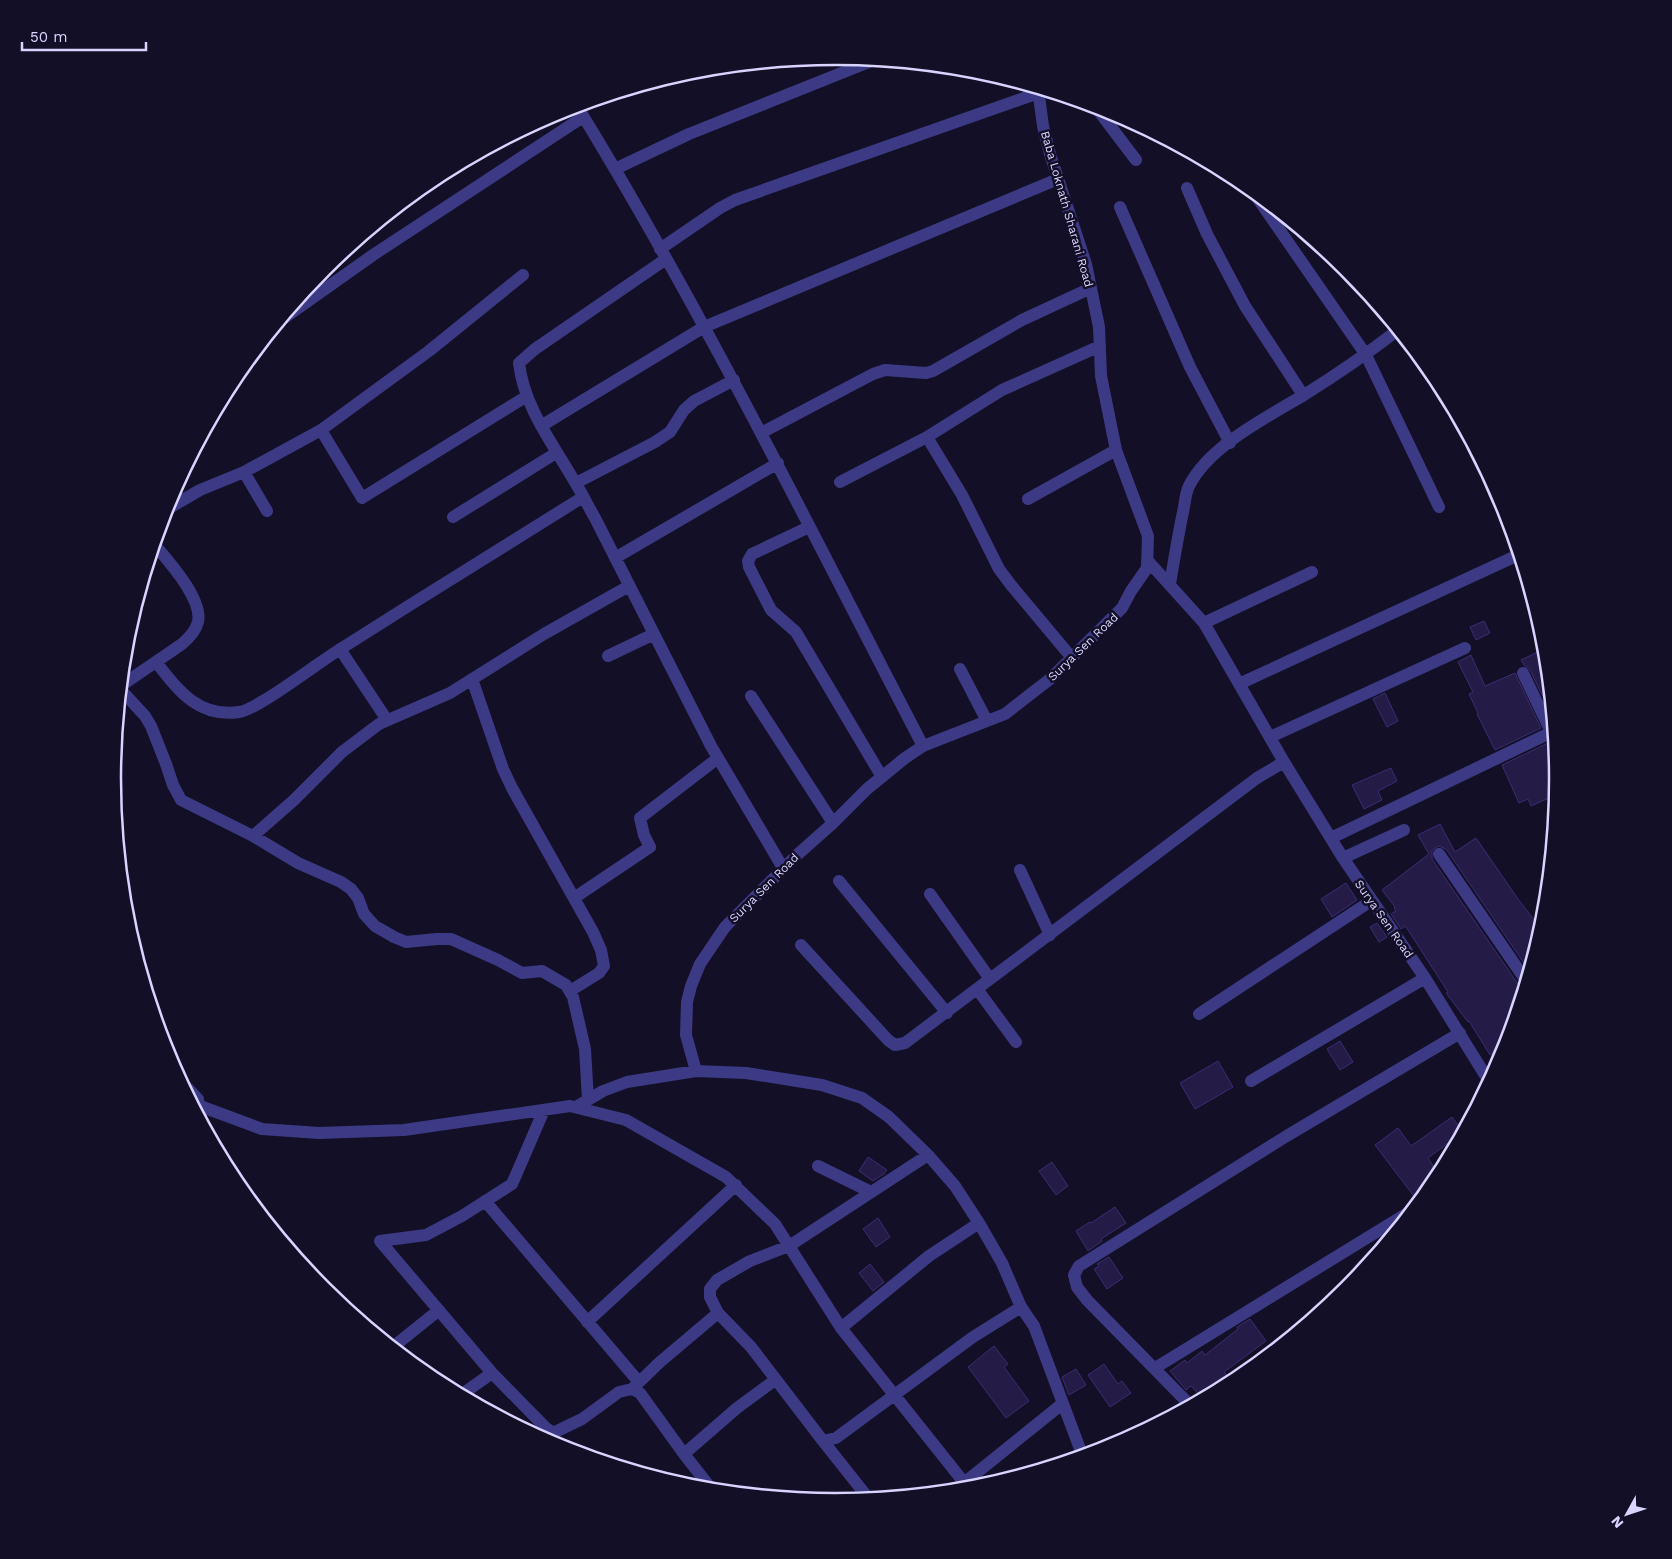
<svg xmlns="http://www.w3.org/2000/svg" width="1672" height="1559" font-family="'Work Sans',sans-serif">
  <rect width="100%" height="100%" fill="#130f26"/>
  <path fill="#241b47" stroke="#3b2d73" d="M 1484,621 L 1490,633 L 1476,640 L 1470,627 Z
    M 1546,648 L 1549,679 L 1553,717 L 1530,670 L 1524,665 L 1521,660 Z
    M 1471,655 L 1485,686 L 1515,673 L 1541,728 L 1495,750 L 1477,714 L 1478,713 L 1469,694 L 1473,692 L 1458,662 Z
    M 1385,693 L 1398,721 L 1387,727 L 1373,699 Z
    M 1548,743 L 1551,748 L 1556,750 L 1559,780 L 1558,794 L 1531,806 L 1528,799 L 1519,803 L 1502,765 Z
    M 1391,768 L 1397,781 L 1378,791 L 1382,800 L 1364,809 L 1352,785 Z
    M 1440,824 L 1455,852 L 1476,838 L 1518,899 L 1542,930 L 1530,972 L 1446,849 L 1439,846 L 1432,850 L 1432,859 L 1520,987 L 1524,990 L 1508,1043 L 1490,1055 L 1469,1021 L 1468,1022 L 1446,993 L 1448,992 L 1408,930 L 1405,926 L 1401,929 L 1391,914 L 1396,911 L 1394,908 L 1395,907 L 1382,890 L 1429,854 L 1418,835 Z
    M 1346,883 L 1357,900 L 1332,917 L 1321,899 Z
    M 1377,923 L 1387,937 L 1379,942 L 1370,927 Z
    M 1340,1041 L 1353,1062 L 1340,1070 L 1327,1049 Z
    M 1218,1061 L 1233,1087 L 1195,1109 L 1180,1083 Z
    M 1452,1117 L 1463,1132 L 1428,1158 L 1440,1176 L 1433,1187 L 1416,1199 L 1375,1145 L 1398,1128 L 1411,1146 Z
    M 868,1157 L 887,1170 L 884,1174 L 873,1181 L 859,1171 Z
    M 1052,1162 L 1068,1186 L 1056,1195 L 1039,1171 Z
    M 1115,1207 L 1126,1223 L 1101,1239 L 1102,1241 L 1088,1251 L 1076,1231 L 1090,1222 L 1091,1223 Z
    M 878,1218 L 890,1237 L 876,1247 L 863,1229 Z
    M 1109,1257 L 1123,1278 L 1107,1289 L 1094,1269 L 1099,1266 L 1097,1264 Z
    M 870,1264 L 884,1282 L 873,1291 L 859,1273 Z
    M 1250,1319 L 1266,1341 L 1224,1372 L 1234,1383 L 1204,1399 L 1191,1386 L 1186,1390 L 1170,1371 L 1185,1360 L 1187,1363 L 1202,1351 L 1205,1355 L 1238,1329 L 1237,1327 Z
    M 994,1346 L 1008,1364 L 1004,1367 L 1029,1401 L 1006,1418 L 968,1367 Z
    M 1104,1364 L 1118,1384 L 1122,1381 L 1131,1393 L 1110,1407 L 1088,1375 Z
    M 1076,1369 L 1086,1385 L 1069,1395 L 1062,1377 Z"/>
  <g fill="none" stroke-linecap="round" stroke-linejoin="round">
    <path stroke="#3d3a85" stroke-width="12" d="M 577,106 C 704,313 811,531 923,746
      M 1095,106 L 1136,160
      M 615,169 L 689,134 L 874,60
      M 1187,188 L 1207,234 L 1245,306 L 1303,395
      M 1252,190 L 1366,355 L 1439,507
      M 1120,207 L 1190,367 L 1230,443
      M 660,249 L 720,208 L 735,200 L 1044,91
      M 666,259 L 535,349 L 519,363 C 524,408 554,445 576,484 C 583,495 588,506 595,518 L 711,746 L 783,868
      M 284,318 L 373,255 L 583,117
      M 541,426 L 704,327 L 1058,179
      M 321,430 L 362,498 L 527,396
      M 761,433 L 873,374 L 885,370 L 926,373 L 933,371 L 1022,320 L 1091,288
      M 927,437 L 962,495 L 999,569 L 1011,585 L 1072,658
      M 244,472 L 267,511
      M 840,482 L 927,437 L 1002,390 L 1100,346
      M 576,483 L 655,442 L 670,432 L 684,410 L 694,401 L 734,380
      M 1028,499 L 1116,450
      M 166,510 L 200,490 L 244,472 L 321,430 L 429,351 L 523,275
      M 453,517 L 556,453
      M 809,527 L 752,554 L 748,561 L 749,567 L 771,610 L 796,632 L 882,777
      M 615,558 L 778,463
      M 1148,561 L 1204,623 L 1284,762 L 1343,858 L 1425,978 L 1490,1083
      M 1170,584 C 1174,560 1178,536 1183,512 C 1185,504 1185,494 1189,486 C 1209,446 1267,417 1304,395 C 1336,375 1368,353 1398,330
      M 1204,623 L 1312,572
      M 340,649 L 387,720
      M 608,656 L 654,634
      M 156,662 C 178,690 198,718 239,712 C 247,711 256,705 263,701 C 290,685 315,665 342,648 C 422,597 503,547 583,497
      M 960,669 L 987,721
      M 1523,673 L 1556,742
      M 472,679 L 503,769 L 512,788 L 593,932 L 601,950 L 604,966 L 599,973 L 570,991
      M 1239,684 L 1516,556
      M 122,685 L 182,644 C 189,638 196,630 198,622 C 203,599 169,562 155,545
      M 122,691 L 145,716 L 151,726 L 166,764 L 173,785 L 181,800 L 253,836 L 298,863 L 341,882 L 351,889 L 358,898 L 364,914 L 375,926 L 394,937 L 406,942 L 437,939 L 451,939 L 498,960 L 522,973 L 542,971 L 566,985 L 573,997 L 585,1049 L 588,1100
      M 751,696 L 833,823
      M 1270,737 L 1465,648
      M 253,836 L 294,800 L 342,752 L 379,724 L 450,693 L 544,634 L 629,586
      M 1331,838 L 1554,731
      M 1439,854 L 1527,982
      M 1343,858 L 1404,830
      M 1020,870 L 1050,935
      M 839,881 L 947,1013
      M 930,894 L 990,979
      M 574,898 L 650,847 L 644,835 L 640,818 L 718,758
      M 801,945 L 888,1040 L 895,1045 L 905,1043 L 1257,778 L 1284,762
      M 977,989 L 1016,1042
      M 1199,1014 L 1371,901
      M 696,1071 L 686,1035 L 687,1002 L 691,986 L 700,964 L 725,927 L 797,855 L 833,823 L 867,789 L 905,758 L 923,746 L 1005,714 L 1050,679 L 1122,608 L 1131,591 L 1147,568 L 1148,536 L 1116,450 L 1101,376 L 1099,327 L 1086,264 L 1050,154 L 1043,126 L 1038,89
      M 1251,1081 L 1425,978
      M 182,1082 L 198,1099 L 201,1118
      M 200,1106 L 262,1129 L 319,1133 L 404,1130 L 570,1106 L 626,1120 L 726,1177 L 775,1224 L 841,1328 L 970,1490
      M 576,1107 L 603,1091 L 627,1082 L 696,1071 L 746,1073 L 822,1085 L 862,1098 L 889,1117 L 928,1155 L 955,1186 L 979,1223 L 1002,1263 L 1021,1307 L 1034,1326 L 1083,1457
      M 818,1166 L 871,1192
      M 485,1201 L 638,1381
      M 380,1241 L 492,1373 L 546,1428 L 553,1433 L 582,1419 L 619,1392 L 632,1389 L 640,1393 L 684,1454 L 713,1491
      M 380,1241 L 426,1235 L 462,1216 L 512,1184 L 544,1110
      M 718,1313 L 751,1347 L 823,1441 L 836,1438 L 973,1337 L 1021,1307
      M 587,1322 L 736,1185
      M 841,1328 L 929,1256 L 979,1223
      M 393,1347 L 439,1310
      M 1155,1368 L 1414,1209
      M 632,1389 L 660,1362 L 718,1313 L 710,1297 L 710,1289 L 717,1280 L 750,1261 L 789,1246 L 928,1155
      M 461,1395 L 492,1373
      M 1191,1406 L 1087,1300 L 1077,1287 L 1074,1275 L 1079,1266 L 1285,1137 L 1460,1033
      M 823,1441 L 869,1499
      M 684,1454 L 737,1408 L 775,1380
      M 954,1491 L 1062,1404"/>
  </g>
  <g text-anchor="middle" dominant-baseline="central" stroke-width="5" stroke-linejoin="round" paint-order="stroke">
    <g font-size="12" fill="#d9d4ff" stroke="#130f26">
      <text transform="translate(1067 209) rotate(74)">Baba Loknath Sharani Road</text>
      <text transform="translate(1083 647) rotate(-44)">Surya Sen Road</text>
      <text transform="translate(764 888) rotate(-45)">Surya Sen Road</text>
      <text transform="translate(1384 919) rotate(55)">Surya Sen Road</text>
    </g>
  </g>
  <path d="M0 0H1672V1559H0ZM121 779a714 714 0 1 1 1428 0a714 714 0 1 1-1428 0Z" fill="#130f26" fill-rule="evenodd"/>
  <path fill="none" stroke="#d9d4ff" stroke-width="2.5" d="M121 779a714 714 0 1 1 1428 0a714 714 0 1 1-1428 0Z"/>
  <g transform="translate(1627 1514) rotate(230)" stroke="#130f26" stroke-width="4" paint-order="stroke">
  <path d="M0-4L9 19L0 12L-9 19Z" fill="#d9d4ff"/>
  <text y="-8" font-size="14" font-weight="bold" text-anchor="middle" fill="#d9d4ff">N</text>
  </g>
  <path d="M22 42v8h124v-8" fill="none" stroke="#d9d4ff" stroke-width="2.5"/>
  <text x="30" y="42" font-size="15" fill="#d9d4ff" stroke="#130f26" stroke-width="4" paint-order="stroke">50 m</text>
</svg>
